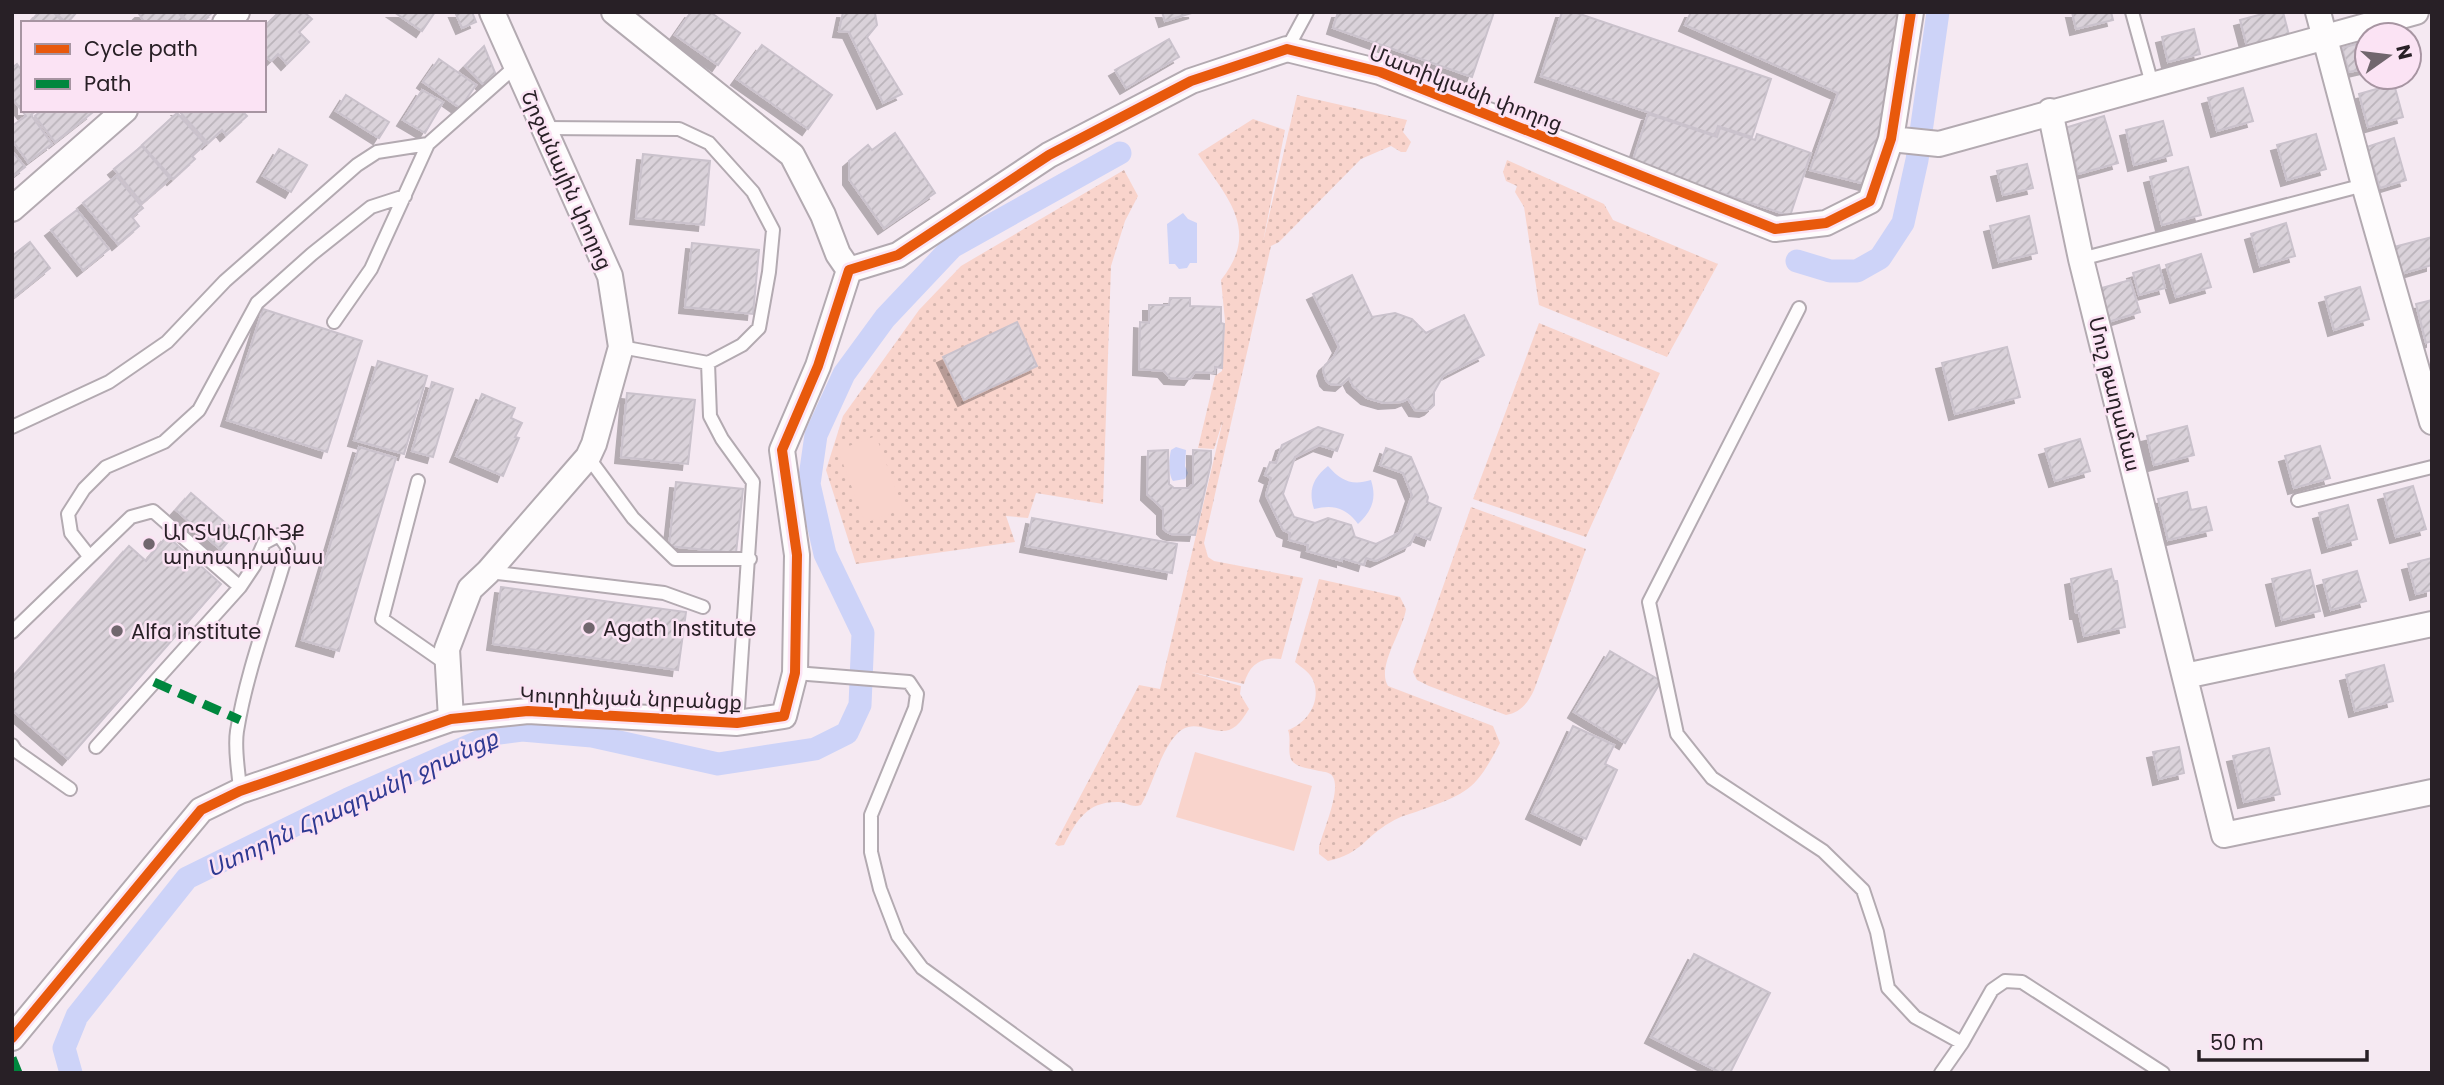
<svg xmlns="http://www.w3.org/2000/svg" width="2444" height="1085" font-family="Poppins,'Noto Sans Armenian',sans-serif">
  <defs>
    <pattern id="grass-dots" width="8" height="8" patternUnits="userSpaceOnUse" patternTransform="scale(1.75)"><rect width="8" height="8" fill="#f9d4cc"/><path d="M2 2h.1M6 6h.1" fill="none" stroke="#d5b6af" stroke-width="1.8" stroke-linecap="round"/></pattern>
    <pattern id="building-hatch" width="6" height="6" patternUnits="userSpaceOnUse" patternTransform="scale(1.75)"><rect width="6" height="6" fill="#dad2da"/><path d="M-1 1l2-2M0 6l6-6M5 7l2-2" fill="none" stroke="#bbb4bb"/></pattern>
    <filter id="shadow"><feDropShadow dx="-6" dy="6" stdDeviation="0" flood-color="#0004"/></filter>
  </defs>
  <rect width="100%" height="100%" fill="#f5e9f2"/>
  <path fill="url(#grass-dots)" d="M 1297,95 L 1407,120 L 1403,132 L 1411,142 L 1406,152 L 1401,152 L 1391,146 L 1361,159 L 1279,242 L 1271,246 L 1204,543 L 1208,557 L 1214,561 L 1303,578 L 1281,659 C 1261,656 1249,665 1244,684 L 1191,672 L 1241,686 L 1240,694 L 1249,709 C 1245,715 1241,722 1236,726 C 1219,740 1200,719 1183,729 C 1163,741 1153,785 1141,805 C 1132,808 1128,803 1119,802 C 1087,801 1077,820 1064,845 L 1058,846 L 1055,844 L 1139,685 L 1160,689 L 1223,420 L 1214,449 L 1198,448 L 1215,376 L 1222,371 L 1225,321 L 1221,280 C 1261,230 1227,198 1198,154 L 1253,119 L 1285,130 L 1263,242 Z
    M 1507,160 L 1604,204 L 1613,220 L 1718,264 L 1667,357 L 1539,305 L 1524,207 L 1515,192 L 1517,186 L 1506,181 L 1503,172 Z
    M 1124,170 L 1138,196 L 1125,221 L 1111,266 L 1103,504 L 1036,493 L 1028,518 L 1006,516 L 1015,542 L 856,564 L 826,470 L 843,416 L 919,310 L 961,266 Z
    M 1539,323 L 1660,373 L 1586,537 L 1473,499 Z
    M 1471,507 L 1586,549 L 1534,690 C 1528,703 1520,713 1506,715 L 1429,686 L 1417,680 L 1413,672 Z
    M 1319,579 L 1400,597 L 1406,609 C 1403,631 1376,667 1388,686 L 1493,726 L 1500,743 C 1476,789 1469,793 1421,810 C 1411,814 1400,816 1391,822 C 1364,837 1363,853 1328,861 L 1319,854 L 1319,847 C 1323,831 1341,791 1333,777 C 1330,772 1325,772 1319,771 C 1312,769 1299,768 1293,762 C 1286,754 1292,740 1288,730 C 1308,723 1323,699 1312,678 C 1308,671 1301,667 1295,662 Z"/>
  <path fill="#f9d4cc" d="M 876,436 L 903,509 L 865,523 L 838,450 Z
    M 1195,752 L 1312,786 L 1294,851 L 1176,817 Z"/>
  <path fill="#cdd3f8" d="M 1183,213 L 1188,219 L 1197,223 L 1197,263 L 1190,263 L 1187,268 L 1179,269 L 1175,264 L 1169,264 L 1167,224 Z
    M 1176,447 L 1186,450 L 1185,466 L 1188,473 L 1185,479 L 1173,481 C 1168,474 1169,458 1171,450 Z
    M 1328,466 C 1341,481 1352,486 1371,480 C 1377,499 1372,511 1358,524 C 1346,508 1334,504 1314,509 C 1308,490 1313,478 1328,466 Z"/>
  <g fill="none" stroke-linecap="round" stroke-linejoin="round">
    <path stroke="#cdd3f8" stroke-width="23" d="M 1797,261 L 1830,271 L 1857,271 L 1880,258 L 1903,223 L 1917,160 L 1938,12
      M 71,1073 L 64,1048 L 77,1016 L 187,878 L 348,799 L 443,757 L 499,733 L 522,730 L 592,736 L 718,764 L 815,749 L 847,733 L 860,705 L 863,633 L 825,554 L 809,484 L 816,435 L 844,374 L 885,318 L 952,247 L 1120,153"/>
  </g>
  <path fill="url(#building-hatch)" stroke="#cac2cc" stroke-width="2" filter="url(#shadow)" d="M 39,12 L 53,12 L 64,23 L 32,23 L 31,21 Z
    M 54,12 L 77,12 L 67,23 Z
    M 141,12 L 178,12 L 186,23 L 145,23 L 139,14 Z
    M 180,12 L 213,12 L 200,23 L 188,23 Z
    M 279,12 L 304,12 L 312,19 L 299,32 L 309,42 L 287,64 L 278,54 L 271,61 L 264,55 L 264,27 Z
    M 394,12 L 435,12 L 422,31 Z
    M 455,12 L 472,12 L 476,22 L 462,28 Z
    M 691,12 L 710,12 L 740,33 L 718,65 L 675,35 Z
    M 843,12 L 875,13 L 877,25 L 867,37 L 902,94 L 883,103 L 849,32 L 839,31 Z
    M 1162,12 L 1195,12 L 1165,21 Z
    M 1338,12 L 1494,12 L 1472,77 L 1333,28 Z
    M 1562,12 L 1574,12 L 1771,79 L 1752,137 L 1718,126 L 1715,135 L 1541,76 Z
    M 1691,12 L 1908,12 L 1869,185 L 1810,170 L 1838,93 L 1685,25 Z
    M 2072,12 L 2111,12 L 2113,20 L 2076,29 Z
    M 2270,12 L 2283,12 L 2291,43 L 2249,54 L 2240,20 Z
    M 2194,29 L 2200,54 L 2168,62 L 2162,37 Z
    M 1169,39 L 1179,57 L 1126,88 L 1115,70 Z
    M 2367,41 L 2367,68 L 2349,72 L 2342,48 Z
    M 762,45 L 832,95 L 808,129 L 737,79 Z
    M 484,46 L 496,75 L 485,86 L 465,66 Z
    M 439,59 L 476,85 L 460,108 L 423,82 Z
    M 17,64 L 23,72 L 23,110 L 37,110 L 31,115 L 52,144 L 28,162 L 12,140 L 12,126 L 26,116 L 12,98 L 12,68 Z
    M 2394,84 L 2403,117 L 2368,127 L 2359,94 Z
    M 2243,88 L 2253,121 L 2217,131 L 2208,98 Z
    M 422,90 L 443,102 L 425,133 L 403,120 Z
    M 346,95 L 389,122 L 379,138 L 336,111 Z
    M 42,110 L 89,110 L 92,113 L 55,142 L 35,116 Z
    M 178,110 L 241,110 L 247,116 L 226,135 L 222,130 L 208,143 Z
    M 177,113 L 205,144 L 192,156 L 195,159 L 173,179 L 142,145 Z
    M 1648,114 L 1717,137 L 1720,128 L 1755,140 L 1757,134 L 1811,153 L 1790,216 L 1632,163 Z
    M 2104,116 L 2118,163 L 2078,174 L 2065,128 Z
    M 2163,121 L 2172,155 L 2134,165 L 2126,130 Z
    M 895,133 L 935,193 L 884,228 L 849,179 L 849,161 L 868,145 L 872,150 Z
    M 2316,134 L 2326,169 L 2287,180 L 2277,145 Z
    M 2394,138 L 2406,180 L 2380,188 L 2367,147 Z
    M 142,146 L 170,179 L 142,203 L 114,169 Z
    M 279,149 L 307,165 L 291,192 L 263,176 Z
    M 12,151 L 25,167 L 12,177 Z
    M 643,154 L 710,161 L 704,225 L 636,218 Z
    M 2027,164 L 2033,188 L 2003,195 L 1997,171 Z
    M 2188,167 L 2201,215 L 2162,225 L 2150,177 Z
    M 116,176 L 143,208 L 132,217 L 139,226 L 118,244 L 83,203 Z
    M 77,210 L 109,249 L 83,270 L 51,230 Z
    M 2029,216 L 2037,253 L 1999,262 L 1990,226 Z
    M 2286,223 L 2295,256 L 2260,266 L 2251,234 Z
    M 2432,237 L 2432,265 L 2401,274 L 2394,247 Z
    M 30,242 L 50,268 L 14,297 L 12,256 Z
    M 692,243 L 759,250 L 753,314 L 685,307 Z
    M 2201,254 L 2211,287 L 2176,297 L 2166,265 Z
    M 2159,265 L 2165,288 L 2139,295 L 2133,273 Z
    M 1352,275 L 1372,317 L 1395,313 L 1412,319 L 1426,333 L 1464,315 L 1484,355 L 1443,376 L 1434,392 L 1434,405 L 1430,409 L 1425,411 L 1415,410 L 1408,399 L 1401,402 L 1384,403 L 1367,398 L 1353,386 L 1349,378 L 1341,385 L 1330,384 L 1326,380 L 1323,370 L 1325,365 L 1333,358 L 1339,347 L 1313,294 Z
    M 2130,280 L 2140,312 L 2105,323 L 2095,290 Z
    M 2360,287 L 2369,319 L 2334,330 L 2325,297 Z
    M 1170,298 L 1190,298 L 1190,306 L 1221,307 L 1221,323 L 1224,324 L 1222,368 L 1215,367 L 1215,373 L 1195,372 L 1190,379 L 1170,378 L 1164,371 L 1139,369 L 1140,322 L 1149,323 L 1149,305 L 1169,305 Z
    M 2432,300 L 2432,341 L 2426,343 L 2416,304 Z
    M 263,309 L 362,341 L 327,452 L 227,420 Z
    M 1017,322 L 1037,366 L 964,400 L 943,357 Z
    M 2007,347 L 2020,397 L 1955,414 L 1942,363 Z
    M 378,361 L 427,376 L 404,454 L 354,440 Z
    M 432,382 L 453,389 L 433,457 L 412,451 Z
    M 627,393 L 695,400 L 688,464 L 621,457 Z
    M 482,394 L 515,408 L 511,418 L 522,423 L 515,437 L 519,438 L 503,476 L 456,456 Z
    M 2187,426 L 2194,455 L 2154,465 L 2147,436 Z
    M 1318,427 L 1343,435 L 1337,451 L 1319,445 L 1295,457 L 1283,494 L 1294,517 L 1315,523 L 1328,518 L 1351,525 L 1355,537 L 1376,544 L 1399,533 L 1412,495 L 1403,473 L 1380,465 L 1386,448 L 1411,457 L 1428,497 L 1427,502 L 1441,508 L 1430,540 L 1415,534 L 1410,545 L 1376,561 L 1366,558 L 1364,565 L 1342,558 L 1342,561 L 1307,551 L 1308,545 L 1289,540 L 1290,533 L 1283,530 L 1266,495 L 1271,478 L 1265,475 L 1270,462 L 1276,463 L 1282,445 Z
    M 2080,439 L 2090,471 L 2055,481 L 2045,449 Z
    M 2320,446 L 2330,478 L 2294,488 L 2285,456 Z
    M 359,447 L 396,458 L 339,651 L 302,640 Z
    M 1168,450 L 1169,484 L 1174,488 L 1189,488 L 1193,484 L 1193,450 L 1211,451 L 1211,463 L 1195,535 L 1171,534 L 1167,532 L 1163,528 L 1163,509 L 1147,494 L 1148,451 Z
    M 676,482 L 743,489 L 736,553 L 669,546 Z
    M 2413,486 L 2426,529 L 2396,537 L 2384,494 Z
    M 2187,492 L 2191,510 L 2206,507 L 2212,530 L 2168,540 L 2158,499 Z
    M 191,493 L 236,532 L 221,550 L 176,510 Z
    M 2348,505 L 2357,539 L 2328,547 L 2319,513 Z
    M 1032,518 L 1177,544 L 1172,573 L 1026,546 Z
    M 167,536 L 221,584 L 68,759 L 12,710 L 12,678 L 129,546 L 146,561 Z
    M 2432,558 L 2432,590 L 2416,594 L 2408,564 Z
    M 2111,569 L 2114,581 L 2117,581 L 2125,627 L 2084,636 L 2079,613 L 2076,613 L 2071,579 Z
    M 2310,570 L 2320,611 L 2282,620 L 2272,579 Z
    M 2357,571 L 2366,601 L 2331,610 L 2323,580 Z
    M 501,587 L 686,612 L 678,670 L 493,644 Z
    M 1610,651 L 1661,681 L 1625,743 L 1574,712 Z
    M 2384,665 L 2393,701 L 2355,711 L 2346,675 Z
    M 1573,726 L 1614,745 L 1605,764 L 1617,770 L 1586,839 L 1532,813 Z
    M 2179,747 L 2184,773 L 2159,779 L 2153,752 Z
    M 2269,748 L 2280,794 L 2244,802 L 2233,756 Z
    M 1694,954 L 1770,993 L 1730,1073 L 1721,1073 L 1651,1037 Z"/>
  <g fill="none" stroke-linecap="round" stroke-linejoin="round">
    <defs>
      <path id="lane" d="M 2132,12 L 2152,84
        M 1287,49 L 1307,12
        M 544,128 L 679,129 L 709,143 L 753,192 L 773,230 L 769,272 L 759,328 L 742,345 L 708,363 L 621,347
        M 2081,259 L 2364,185
        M 1799,308 L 1649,602 L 1677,734 L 1712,778 L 1823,851 L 1863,890 L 1877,932 L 1888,988 L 1915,1017 L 1962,1043
        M 334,322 L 371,269 L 428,144
        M 708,363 L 710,416 L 722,439 L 753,482 L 737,723
        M 12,427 L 109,382 L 167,342 L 225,281 L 357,165 L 377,152 L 428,144 L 516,66
        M 588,457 L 633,518 L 675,559 L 750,559
        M 418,481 L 382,619 L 448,665
        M 2298,500 L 2432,467
        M 89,556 L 71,533 L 68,514 L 84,489 L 106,467 L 164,442 L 199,410 L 257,303 L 312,254 L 371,207 L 405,196
        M 489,572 L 664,593 L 703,607
        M 12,632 L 131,517 L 153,511 L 240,587
        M 795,673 L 909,682 L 917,694 L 915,708 L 871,815 L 871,852 L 880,889 L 898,936 L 922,968 L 1066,1073
        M 12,745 L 16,751 L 70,789
        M 96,747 L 240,587 L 254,566 L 264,543 L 279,535 L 288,548 C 271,609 247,669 237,731 C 234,750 239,772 240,791
        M 1941,1073 L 1962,1043 L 1992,990 L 2005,981 L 2022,982 L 2163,1073"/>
      <path id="street" d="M 614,12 L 792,155 L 823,215 L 838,254 L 849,270
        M 2318,12 L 2364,185 L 2432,422
        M 225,23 L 237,12
        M 2050,111 L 2081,259 L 2224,835 L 2432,792
        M 1891,139 L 1939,144 L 2416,12
        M 12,209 L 125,110
        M 849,270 L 898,255 L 1049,155 L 1191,81 L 1287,49 L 1380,72 L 1775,229 L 1826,223 L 1870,201 L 1891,139 L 1911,12
        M 2185,676 L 2432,624
        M 451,719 L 447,649 L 470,589 L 488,572 L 588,457 L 594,444 L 621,347 L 610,276 L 492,12
        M 12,1038 L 201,810 L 240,791 L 451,719 L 528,711 L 737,723 L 784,716 L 795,673 L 797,555 L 782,450 L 818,366 L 849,270"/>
    </defs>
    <use href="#lane" stroke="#b3aab1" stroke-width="16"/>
    <use href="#street" stroke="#b3aab1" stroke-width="28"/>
    <use href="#lane" stroke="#fefcfd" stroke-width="12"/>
    <use href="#street" stroke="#fefcfd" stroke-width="24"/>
    <path stroke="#00873e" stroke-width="9" stroke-dasharray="18 9" stroke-linecap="butt" d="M 154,682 L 240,720
      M 12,1058 L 18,1073"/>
    <defs>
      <path id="cycleway" d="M 12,1038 L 201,810 L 240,791 L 451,719 L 528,711 L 737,723 L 784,716 L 795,673 L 797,555 L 782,450 L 818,366 L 849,270 L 898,255 L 1049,155 L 1191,81 L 1287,49 L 1380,72 L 1775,229 L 1826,223 L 1870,201 L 1891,139 L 1911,12"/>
    </defs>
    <use href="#cycleway" stroke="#fbe3f4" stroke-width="15"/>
    <use href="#cycleway" stroke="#e8590c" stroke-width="10"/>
  </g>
  <g fill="#70666d" stroke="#fbe3f4" stroke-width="2.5">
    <circle cx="149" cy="544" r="7"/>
    <circle cx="589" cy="628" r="7"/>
    <circle cx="117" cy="631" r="7"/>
  </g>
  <g text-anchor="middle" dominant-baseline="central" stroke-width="5" stroke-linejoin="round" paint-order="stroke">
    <g font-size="21" fill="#282026" stroke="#fbe3f4">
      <text transform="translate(1466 88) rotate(21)">Մատիկյանի փողոց</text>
      <text transform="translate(567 180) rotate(66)">Շրջանային փողոց</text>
      <text transform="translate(2115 394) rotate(76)">Մուշ թաղամաս</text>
      <text transform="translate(631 698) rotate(2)">Կուրղինյան նրբանցք</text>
    </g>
    <g font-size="21" fill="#282026" stroke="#fbe3f4" text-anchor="start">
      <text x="163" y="532">ԱՐՏԿԱՀՈՒՅՔ<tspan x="163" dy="24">արտադրամաս</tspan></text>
      <text x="603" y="628">Agath Institute</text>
      <text x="131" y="631">Alfa institute</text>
    </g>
    <g font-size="23" font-style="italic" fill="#2f3992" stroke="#fbe3f4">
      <text transform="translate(352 803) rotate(-25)">Ստորին Հրազդանի ջրանցք</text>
    </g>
  </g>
  <rect width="2444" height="1085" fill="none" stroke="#282026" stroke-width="28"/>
  <rect x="21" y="21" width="245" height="91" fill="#fbe3f4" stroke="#a795a2" stroke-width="2"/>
  <rect x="35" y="44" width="35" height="10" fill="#e8590c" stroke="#a795a2" stroke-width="2"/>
  <text x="84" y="56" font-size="21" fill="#282026">Cycle path</text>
  <rect x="35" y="79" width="35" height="10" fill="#00873e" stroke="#a795a2" stroke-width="2"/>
  <text x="84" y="91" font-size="21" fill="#282026">Path</text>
  <g transform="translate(2388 56) rotate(76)"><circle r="33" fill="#fbe3f4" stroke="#a795a2" stroke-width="2"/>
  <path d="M0-5L12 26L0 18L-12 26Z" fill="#70666d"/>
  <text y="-10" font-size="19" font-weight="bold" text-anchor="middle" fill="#282026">N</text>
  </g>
  <path d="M2199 1050v10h168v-10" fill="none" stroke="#282026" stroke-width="3.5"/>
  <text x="2210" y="1050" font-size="21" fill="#282026" stroke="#fbe3f4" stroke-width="5" paint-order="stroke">50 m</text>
</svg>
